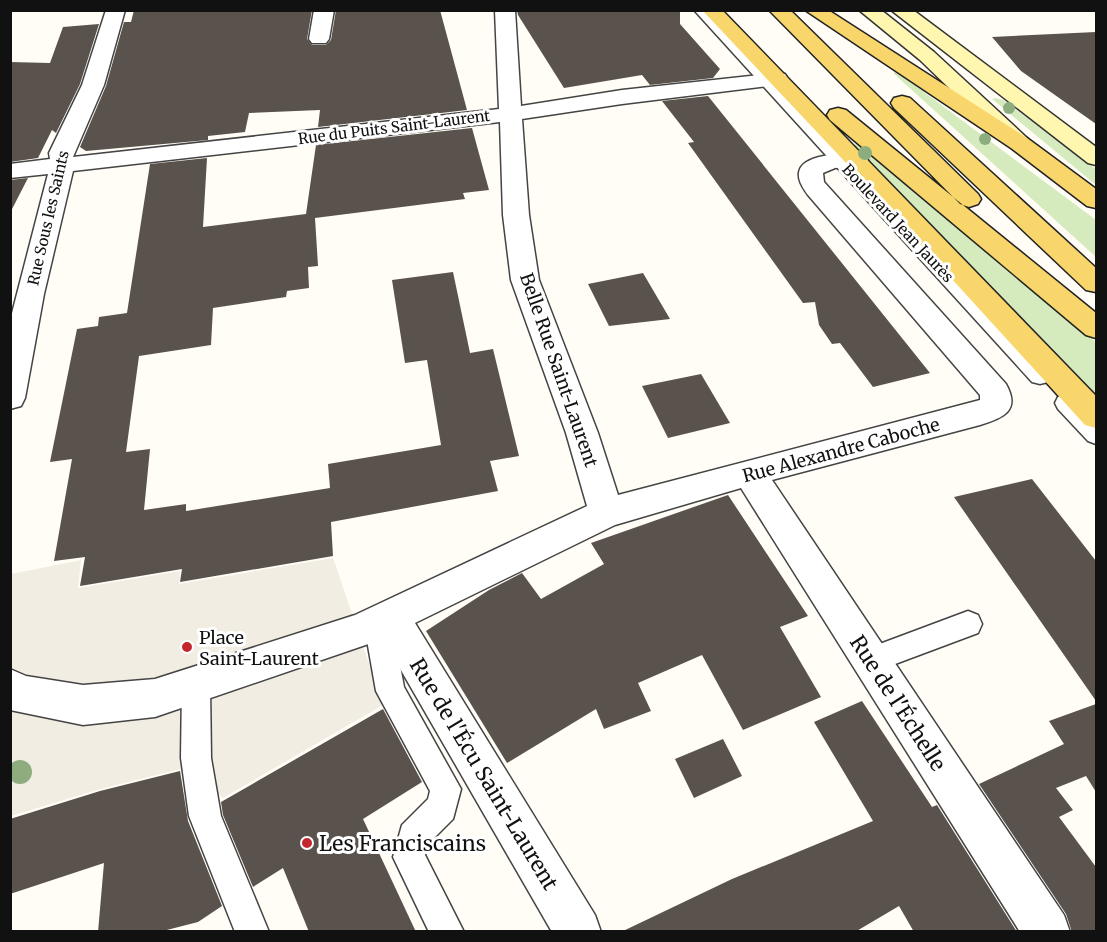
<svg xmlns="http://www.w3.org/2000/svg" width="1107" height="942" font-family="Merriweather,serif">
  <rect width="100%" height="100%" fill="#fffdf5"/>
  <path fill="#d5ebbd" d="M 897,72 L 1096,220 L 1096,257 L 893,73 Z
    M 996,98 L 1003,100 L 1096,169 L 1096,185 L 992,99 Z
    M 856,144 L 1096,342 L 1096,396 L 854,146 Z"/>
  <path fill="#f1ede2" d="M 333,558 L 383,705 L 223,798 L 180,769 L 97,790 L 11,816 L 11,574 L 81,560 L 78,588 L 180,571 L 179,584 Z"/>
  <path fill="#5a524d" d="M 134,10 L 312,10 L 307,39 L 312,45 L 326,45 L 331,40 L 336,10 L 440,10 L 467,110 L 318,127 L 320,110 L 249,113 L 245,132 L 208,136 L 208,140 L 86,151 L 80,147 L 106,86 L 124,22 L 131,22 Z
    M 517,10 L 680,10 L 680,24 L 720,69 L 713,78 L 650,85 L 642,75 L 564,88 L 518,15 Z
    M 99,24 L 80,84 L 56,133 L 52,130 L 38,158 L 10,162 L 10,62 L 50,63 L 63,27 Z
    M 1096,32 L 1096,124 L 1021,71 L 992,37 Z
    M 708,96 L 930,373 L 873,387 L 840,343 L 832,344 L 819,325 L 815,302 L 803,303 L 688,143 L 694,142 L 662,101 Z
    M 472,128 L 489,190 L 463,193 L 465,199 L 315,218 L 318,266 L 308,267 L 309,288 L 287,291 L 286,297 L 213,308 L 211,345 L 139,356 L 126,452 L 150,449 L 144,510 L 186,504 L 186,511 L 330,488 L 328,464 L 441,445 L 427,360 L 405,363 L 392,280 L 453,272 L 470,353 L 493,349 L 519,456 L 490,461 L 498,491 L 331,522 L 333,556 L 180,582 L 182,569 L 80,586 L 85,557 L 54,561 L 72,459 L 50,462 L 77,329 L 98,326 L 99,317 L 127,313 L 150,164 L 207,158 L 203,227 L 306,214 L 316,145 Z
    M 28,178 L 10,213 L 10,180 Z
    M 643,273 L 670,319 L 609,326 L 588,284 Z
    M 701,374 L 730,423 L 668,438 L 642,386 Z
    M 1032,479 L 1096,561 L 1096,701 L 954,497 Z
    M 728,495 L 808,616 L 780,627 L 821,697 L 743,730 L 702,655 L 638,683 L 651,711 L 604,729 L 596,709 L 507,763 L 426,631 L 489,590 L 522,573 L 541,599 L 604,564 L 591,543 Z
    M 862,701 L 932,807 L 937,805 L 1017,932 L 914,932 L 899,906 L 855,932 L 621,932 L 732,879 L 873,821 L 814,722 Z
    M 1096,704 L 1096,792 L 1086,776 L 1056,788 L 1073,810 L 1059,817 L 1096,867 L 1096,932 L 1072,932 L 1066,914 L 979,784 L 1064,744 L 1049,721 Z
    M 383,709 L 422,782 L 363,819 L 416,932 L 309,932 L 283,868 L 253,887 L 223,815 L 221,802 Z
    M 723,739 L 742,776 L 694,798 L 675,759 Z
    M 180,771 L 188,821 L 222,906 L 198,922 L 159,932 L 98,932 L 104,863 L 10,894 L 10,819 L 100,791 Z"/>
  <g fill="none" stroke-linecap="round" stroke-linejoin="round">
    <defs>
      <path id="lane" d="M 694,10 L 709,10 L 1048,370 L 1051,376 L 1048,382 L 1040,384 L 1032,382 Z
        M 1066,394 L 1074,397 L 1096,421 L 1096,444 L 1088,441 L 1058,409 L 1055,403 L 1058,397 Z
        M 378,610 L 388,614 L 392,623 L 404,687 L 461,789 L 453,819 L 428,844 L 425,855 L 464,932 L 429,932 L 393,857 L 402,825 L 428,799 L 430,791 L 376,691 L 364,623 L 368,614 Z
        M 968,611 L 978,615 L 982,624 L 978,633 L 871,673 L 861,669 L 857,660 L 861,651 Z
        M 196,672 L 206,676 L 210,686 L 211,758 L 221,816 L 269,932 L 235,932 L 189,816 L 181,758 L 182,686 L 186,676 Z"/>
      <path id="street" d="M 106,10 L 125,10 L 104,85 L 73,157 L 499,109 L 495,10 L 515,10 L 521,106 L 622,90 L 777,73 L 785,74 L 788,79 L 785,84 L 777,85 L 622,104 L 522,119 L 529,215 L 539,280 L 598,433 L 618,495 L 980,400 L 980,395 L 808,195 C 803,188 796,178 800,169 C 807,153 851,152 864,155 L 868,160 L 864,165 L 835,168 L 823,173 L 824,182 L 1006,384 C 1021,411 1003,418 980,425 L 772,480 L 1064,915 L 1070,932 L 1020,932 L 741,488 L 615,525 L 415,623 L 595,915 L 601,932 L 552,932 L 383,639 L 155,717 L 83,725 L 10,710 L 10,669 L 26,676 L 83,685 L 155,679 L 355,615 L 587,506 L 566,433 L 511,280 L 503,215 L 500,122 L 73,171 L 44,294 L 25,398 L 21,406 L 10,409 L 10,321 L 48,174 L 10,178 L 10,164 L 50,159 L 49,153 L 82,85 Z
        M 314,10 L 334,10 L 329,39 L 326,43 L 312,43 L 309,39 Z"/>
      <path id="secondary" d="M 859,10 L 881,10 L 934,52 L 1026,137 L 1030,142 L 1026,147 L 1018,149 L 1010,147 L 920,60 Z
        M 891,10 L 913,10 L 1096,147 L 1096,165 L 1088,163 Z"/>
      <path id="primary" d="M 702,10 L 722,10 L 1096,396 L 1096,428 L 1085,425 L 848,165 Z
        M 769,10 L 790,10 L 978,194 L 981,199 L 978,204 L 969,207 L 960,204 Z
        M 805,10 L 828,10 L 1027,138 L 1096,189 L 1096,208 L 1087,206 L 1011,148 Z
        M 902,96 L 910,98 L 1096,268 L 1096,292 L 1086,290 L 894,108 L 891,103 L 894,98 Z
        M 838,108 L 846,110 L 1096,313 L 1096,338 L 1086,335 L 830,120 L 827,115 L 830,110 Z"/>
    </defs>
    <use href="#lane" stroke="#444" stroke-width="3"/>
    <use href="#street" stroke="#444" stroke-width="3"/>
    <use href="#secondary" stroke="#333" stroke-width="3"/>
    <use href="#primary" stroke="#222" stroke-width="3"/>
    <use href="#lane" fill="#fff" fill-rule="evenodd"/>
    <use href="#street" fill="#fff" fill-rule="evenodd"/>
    <use href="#secondary" fill="#fff6b0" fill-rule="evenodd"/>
    <use href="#primary" fill="#f9d66b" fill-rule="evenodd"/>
  </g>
  <g fill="#8dad7f">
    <circle cx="1009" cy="108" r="6"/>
    <circle cx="985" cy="139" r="6"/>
    <circle cx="865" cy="153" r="7"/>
    <circle cx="20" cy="772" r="12"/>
  </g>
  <g fill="#c4262e" stroke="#fff" stroke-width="2">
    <circle cx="187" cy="647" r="6"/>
    <circle cx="307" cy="843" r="6"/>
  </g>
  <g text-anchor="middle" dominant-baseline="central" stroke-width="6" stroke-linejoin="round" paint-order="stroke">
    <g font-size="15" fill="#111" stroke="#fff">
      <text transform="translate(394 127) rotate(-7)">Rue du Puits Saint-Laurent</text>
      <text transform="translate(48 218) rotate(-77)">Rue Sous les Saints</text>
      <text transform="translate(898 223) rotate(47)">Boulevard Jean Jaurès</text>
    </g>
    <g font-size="18" fill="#111" stroke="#fff">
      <text transform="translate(559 370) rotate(71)">Belle Rue Saint-Laurent</text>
      <text transform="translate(841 450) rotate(-15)">Rue Alexandre Caboche</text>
    </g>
    <g font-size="18" fill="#111" stroke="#fff" text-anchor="start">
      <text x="199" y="637">Place<tspan x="199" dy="21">Saint-Laurent</tspan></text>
    </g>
    <g font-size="21" fill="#111" stroke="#fff">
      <text transform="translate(898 703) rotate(57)">Rue de l'Échelle</text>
      <text transform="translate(484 774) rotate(59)">Rue de l'Écu Saint-Laurent</text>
    </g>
    <g font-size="21" fill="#111" stroke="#fff" text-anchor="start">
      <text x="319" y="843">Les Franciscains</text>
    </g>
  </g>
  <rect width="1107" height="942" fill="none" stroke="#111111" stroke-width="24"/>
</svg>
